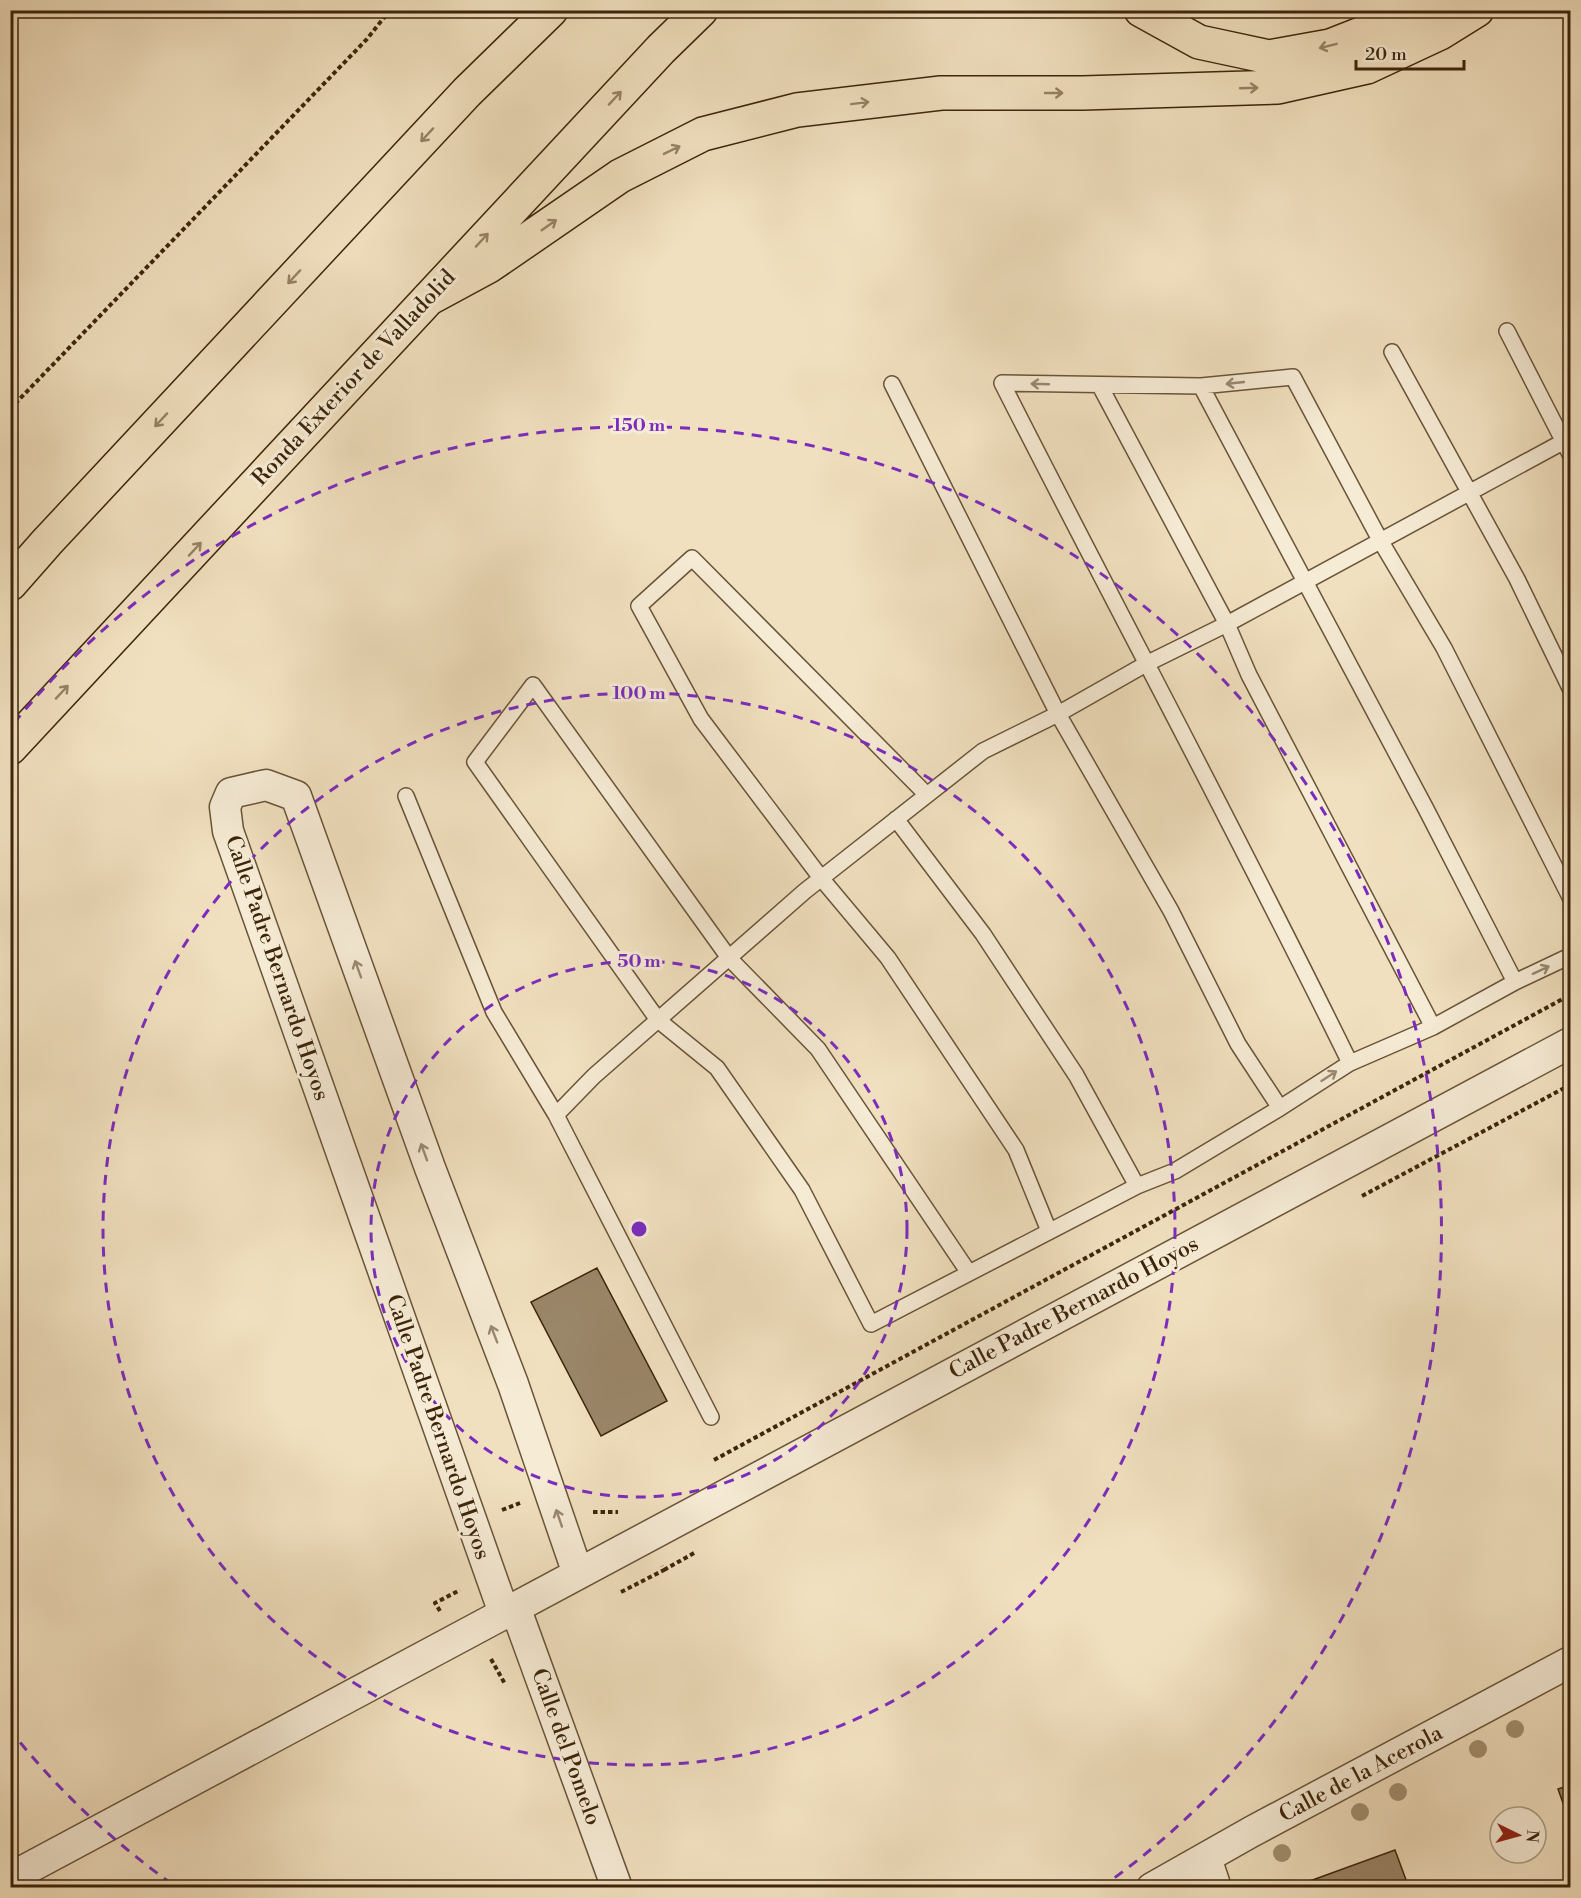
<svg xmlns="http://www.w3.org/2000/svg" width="1581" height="1898" font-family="'Libre Bodoni',serif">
  <rect width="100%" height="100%" fill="#f1e0bf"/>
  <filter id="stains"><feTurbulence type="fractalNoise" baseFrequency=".00333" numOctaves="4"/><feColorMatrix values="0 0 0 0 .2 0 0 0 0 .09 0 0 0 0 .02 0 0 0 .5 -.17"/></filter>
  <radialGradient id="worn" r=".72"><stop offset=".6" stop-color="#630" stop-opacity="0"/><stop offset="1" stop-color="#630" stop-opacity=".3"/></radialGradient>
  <path fill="#9a8669" stroke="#3c250b" stroke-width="1.5" d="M 597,1268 L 667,1401 L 601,1436 L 531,1302 Z
    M 1570,1785 L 1570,1823 L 1558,1789 Z
    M 1395,1850 L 1409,1888 L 1309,1888 L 1307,1882 Z"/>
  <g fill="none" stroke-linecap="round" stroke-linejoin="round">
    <defs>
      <path id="lane" d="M 1507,331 L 1570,454
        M 1392,352 L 1517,579 L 1570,688
        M 892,384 L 1058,714 L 1171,911 L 1238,1044 L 1280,1108
        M 1100,386 L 1227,624 L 1249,675 L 1433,1027
        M 1201,386 L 1426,809 L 1515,982
        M 927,795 L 692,558 L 639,606 L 701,719 L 821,878 L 888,958 L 1016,1150 L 1049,1231
        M 406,796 L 494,1012 L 556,1115
        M 896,819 L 983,934 L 1076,1075 L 1137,1186 L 871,1324 L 802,1190 L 717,1068 L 658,1020 L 475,762 L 533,685 L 729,958 L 818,1049 L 969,1273
        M 1350,1063 C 1238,834 1117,610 1002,383 L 1201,386 L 1293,377 L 1380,540 L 1444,648 L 1570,897
        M 1137,1186 L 1175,1171 L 1280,1108 L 1350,1063 L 1433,1027 L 1515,982 L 1570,956
        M 711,1417 L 556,1115 L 594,1076 L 805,891 L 983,751 L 1058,714 L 1146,664 L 1227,624 L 1570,438"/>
      <path id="street" d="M 515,1607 L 617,1888
        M 504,1613 L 228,831 L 225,807 L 231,793 L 266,785 L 296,796 L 430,1168 L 513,1384 L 578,1574
        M 1206,1858 L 1216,1888
        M 10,1878 L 1570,1043
        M 1152,1888 L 1251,1832 L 1570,1662"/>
      <path id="highway" d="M 1141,10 L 1199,42 L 1269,57 L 1330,46 L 1422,10
        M 428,299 L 489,266 L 620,176 L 703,134 L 797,110 L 941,93 L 1083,93 L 1278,87 L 1367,67 L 1440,33 L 1477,10
        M 10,584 L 47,542 L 467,92 L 551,10
        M 10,748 L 661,49 L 701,10"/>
    </defs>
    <use href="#lane" stroke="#695438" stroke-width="18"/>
    <use href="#street" stroke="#695438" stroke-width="33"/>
    <use href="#highway" stroke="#3c250b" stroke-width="36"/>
    <path stroke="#3c250b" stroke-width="4" stroke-dasharray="4.5 3" stroke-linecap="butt" d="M 10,409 L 367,39 L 390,10
      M 1362,1196 L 1570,1085
      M 714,1460 L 1570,995
      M 502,1510 L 520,1503
      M 593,1512 L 618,1512
      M 664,1570 L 694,1553
      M 621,1592 L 664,1570 L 662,1566
      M 440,1611 L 435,1603 L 460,1590
      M 491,1659 L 505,1684"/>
    <use href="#lane" stroke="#f6ebd5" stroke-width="15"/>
    <use href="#street" stroke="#f6ebd5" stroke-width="30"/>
    <use href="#highway" stroke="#f1e0bf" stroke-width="33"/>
  </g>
  <g fill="#a28f70">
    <circle cx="1515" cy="1729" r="9"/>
    <circle cx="1478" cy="1749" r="9"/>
    <circle cx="1398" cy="1792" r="9"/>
    <circle cx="1360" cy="1812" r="9"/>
    <circle cx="1282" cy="1853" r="9"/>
  </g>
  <defs><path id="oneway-shaft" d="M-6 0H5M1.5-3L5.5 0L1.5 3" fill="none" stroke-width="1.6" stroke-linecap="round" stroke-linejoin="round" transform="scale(1.5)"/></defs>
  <g stroke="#968265">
    <use href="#oneway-shaft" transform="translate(1328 46) rotate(166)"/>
    <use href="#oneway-shaft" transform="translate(1249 88) rotate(-2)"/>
    <use href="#oneway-shaft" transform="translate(1054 93)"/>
    <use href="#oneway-shaft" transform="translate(615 98) rotate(-47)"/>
    <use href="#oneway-shaft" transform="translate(860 103) rotate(-7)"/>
    <use href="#oneway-shaft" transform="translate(427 135) rotate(133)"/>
    <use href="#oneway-shaft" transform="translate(672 150) rotate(-26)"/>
    <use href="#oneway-shaft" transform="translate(549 225) rotate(-35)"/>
    <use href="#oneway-shaft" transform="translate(482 240) rotate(-47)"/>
    <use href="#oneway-shaft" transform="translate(294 277) rotate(133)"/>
    <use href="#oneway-shaft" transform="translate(161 420) rotate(133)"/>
    <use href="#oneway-shaft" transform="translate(195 549) rotate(-47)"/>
    <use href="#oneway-shaft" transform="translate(62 692) rotate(-47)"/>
  </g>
  <g stroke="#998870">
    <use href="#oneway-shaft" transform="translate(1235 383) rotate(174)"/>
    <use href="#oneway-shaft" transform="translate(1040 384) rotate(-178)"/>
    <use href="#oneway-shaft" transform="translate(358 969) rotate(-110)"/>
    <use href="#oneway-shaft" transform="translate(1541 970) rotate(-25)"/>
    <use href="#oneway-shaft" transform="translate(1329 1076) rotate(-33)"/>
    <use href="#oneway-shaft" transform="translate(424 1152) rotate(-110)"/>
    <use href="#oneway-shaft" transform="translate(494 1334) rotate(-111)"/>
    <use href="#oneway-shaft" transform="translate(559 1518) rotate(-109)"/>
  </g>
  <g fill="none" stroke="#7b2cbf" stroke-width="3" stroke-dasharray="10 8">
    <circle cx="639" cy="1229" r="268"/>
    <circle cx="639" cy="1229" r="536"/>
    <path d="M172 1884A804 804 0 0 1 14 1735M14 723A804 804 0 1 1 1106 1884"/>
  </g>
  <g text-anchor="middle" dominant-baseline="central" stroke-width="6" stroke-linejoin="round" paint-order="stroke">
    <g font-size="22" fill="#3c250b" stroke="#f6ebd5">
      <text transform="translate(354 378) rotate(-47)">Ronda Exterior de Valladolid</text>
      <text transform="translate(277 968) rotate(71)">Calle Padre Bernardo Hoyos</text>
      <text transform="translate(1074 1308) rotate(-28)">Calle Padre Bernardo Hoyos</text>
      <text transform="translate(438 1427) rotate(71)">Calle Padre Bernardo Hoyos</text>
      <text transform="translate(566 1747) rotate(70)">Calle del Pomelo</text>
      <text transform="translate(1361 1774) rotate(-28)">Calle de la Acerola</text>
    </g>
  </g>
  <circle cx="639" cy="1229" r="9" fill="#7b2cbf" stroke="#f6ebd5" stroke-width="3"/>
  <g font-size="18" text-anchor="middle" font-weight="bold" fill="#7b2cbf" stroke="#f6ebd5" stroke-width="6" stroke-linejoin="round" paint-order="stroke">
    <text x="639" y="431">150 m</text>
    <text x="639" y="699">100 m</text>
    <text x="639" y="967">50 m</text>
  </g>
  <rect width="1581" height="1898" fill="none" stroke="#f1e0bf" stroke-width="36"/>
  <rect x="12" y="12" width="1557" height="1874" fill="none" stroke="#3c250b" stroke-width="3"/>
  <rect x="18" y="18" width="1545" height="1862" fill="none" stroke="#3c250b" stroke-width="1.5"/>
  <g transform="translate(1518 1835) rotate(95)"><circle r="28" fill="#f6ebd5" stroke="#ac9c84" stroke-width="1.5"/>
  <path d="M0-4.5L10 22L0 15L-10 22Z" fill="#8f2418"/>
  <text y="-9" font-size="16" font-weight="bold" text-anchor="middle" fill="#3c250b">N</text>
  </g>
  <path d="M1356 60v9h108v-9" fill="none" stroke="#3c250b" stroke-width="3"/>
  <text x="1365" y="60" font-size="18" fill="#3c250b" stroke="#f6ebd5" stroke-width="4.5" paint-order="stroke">20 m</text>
  <rect width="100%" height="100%" filter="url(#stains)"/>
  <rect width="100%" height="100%" fill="url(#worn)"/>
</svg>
